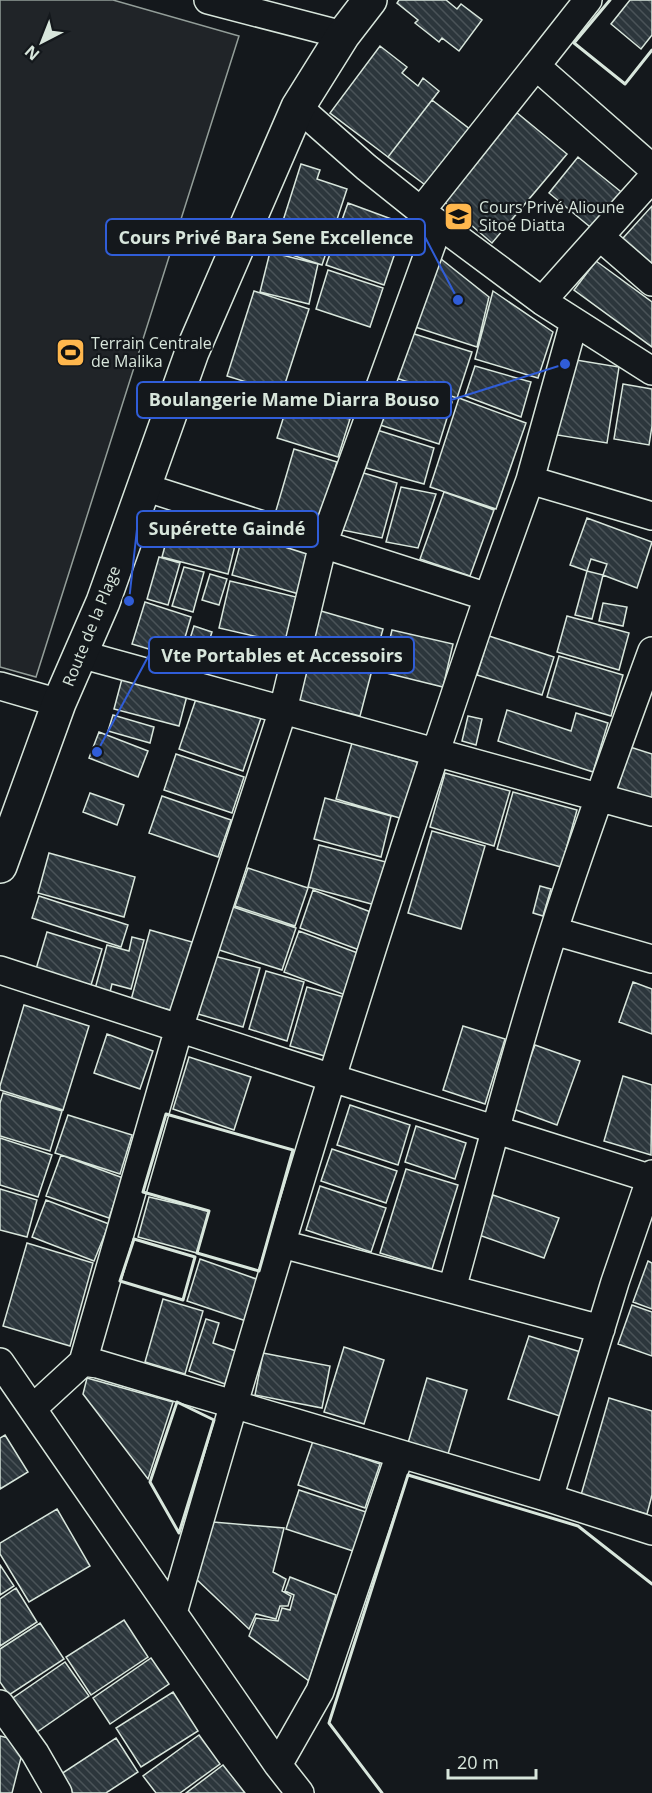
<svg xmlns="http://www.w3.org/2000/svg" width="652" height="1793" font-family="'Open Sans',sans-serif">
  <defs>
    <pattern id="building-back-hatch" width="6" height="6" patternUnits="userSpaceOnUse" patternTransform="scale(1.5)"><rect width="6" height="6" fill="#2c363c"/><path d="M-1 5l2 2M0 0l6 6M5-1l2 2" fill="none" stroke="#4a5358"/></pattern>
  </defs>
  <rect width="100%" height="100%" fill="#14181c"/>
  <path fill="#202428" stroke="#939e99" stroke-width="1.5" d="M 0,0 L 113,0 L 239,36 L 36,677 L 0,667 Z"/>
  <path fill="url(#building-back-hatch)" stroke="#d8e6dc" stroke-width="1.5" d="M 399,0 L 446,0 L 457,9 L 461,4 L 482,20 L 459,51 L 442,38 L 439,42 L 415,23 L 418,20 L 397,3 Z
    M 630,0 L 652,0 L 652,35 L 641,49 L 611,24 Z
    M 380,46 L 407,67 L 402,73 L 418,86 L 423,78 L 439,91 L 388,157 L 330,113 Z
    M 432,100 L 471,130 L 428,187 L 388,157 Z
    M 516,112 L 567,154 L 492,243 L 443,201 Z
    M 578,157 L 625,195 L 595,231 L 549,193 Z
    M 301,164 L 320,170 L 317,179 L 347,189 L 322,265 L 274,249 Z
    M 348,203 L 405,224 L 384,285 L 326,265 Z
    M 652,206 L 652,279 L 615,247 Z
    M 431,251 L 489,297 L 477,347 L 409,325 Z
    M 270,252 L 318,264 L 309,304 L 260,292 Z
    M 596,261 L 652,302 L 652,347 L 574,290 Z
    M 328,270 L 383,288 L 370,327 L 316,309 Z
    M 254,291 L 309,309 L 282,393 L 227,376 Z
    M 493,291 L 553,332 L 538,378 L 475,359 Z
    M 408,332 L 472,352 L 457,398 L 393,377 Z
    M 570,359 L 619,367 L 607,443 L 557,435 Z
    M 475,366 L 531,382 L 521,417 L 465,396 Z
    M 390,382 L 452,402 L 439,444 L 377,424 Z
    M 623,384 L 652,389 L 652,426 L 649,445 L 614,439 Z
    M 459,398 L 526,423 L 496,509 L 430,487 Z
    M 289,400 L 350,419 L 338,457 L 277,438 Z
    M 377,430 L 434,448 L 424,484 L 366,468 Z
    M 294,449 L 337,462 L 317,527 L 275,514 Z
    M 357,471 L 397,483 L 382,538 L 337,529 Z
    M 401,487 L 436,494 L 418,548 L 386,542 Z
    M 444,492 L 494,510 L 470,576 L 420,559 Z
    M 174,512 L 239,529 L 228,574 L 162,557 Z
    M 587,518 L 652,542 L 637,588 L 603,575 L 607,564 L 591,559 L 587,571 L 570,565 Z
    M 243,534 L 310,553 L 299,594 L 232,575 Z
    M 159,557 L 180,563 L 168,605 L 147,599 Z
    M 184,567 L 204,572 L 193,612 L 172,606 Z
    M 587,571 L 603,575 L 592,619 L 575,615 Z
    M 210,574 L 227,579 L 219,605 L 202,600 Z
    M 230,581 L 296,597 L 285,643 L 219,628 Z
    M 145,602 L 191,617 L 179,658 L 132,644 Z
    M 603,603 L 627,607 L 623,626 L 599,621 Z
    M 321,611 L 383,629 L 373,665 L 311,648 Z
    M 567,616 L 629,633 L 619,670 L 557,652 Z
    M 194,626 L 212,632 L 201,667 L 183,661 Z
    M 392,630 L 453,644 L 443,687 L 382,672 Z
    M 489,636 L 554,657 L 542,695 L 477,675 Z
    M 310,655 L 372,670 L 360,716 L 299,701 Z
    M 559,656 L 623,675 L 611,716 L 547,697 Z
    M 123,675 L 188,692 L 179,726 L 114,709 Z
    M 197,696 L 261,718 L 243,771 L 179,749 Z
    M 507,710 L 571,731 L 576,713 L 608,723 L 593,772 L 498,741 Z
    M 113,715 L 154,727 L 150,743 L 108,731 Z
    M 468,716 L 482,719 L 476,745 L 462,741 Z
    M 99,732 L 148,751 L 138,777 L 89,758 Z
    M 352,743 L 420,763 L 403,819 L 336,799 Z
    M 630,747 L 652,754 L 652,801 L 617,790 Z
    M 176,754 L 244,777 L 232,813 L 164,790 Z
    M 445,773 L 510,791 L 494,846 L 430,827 Z
    M 513,792 L 577,810 L 561,867 L 497,849 Z
    M 90,793 L 124,805 L 117,825 L 83,812 Z
    M 162,796 L 231,820 L 218,857 L 149,833 Z
    M 325,798 L 391,816 L 381,857 L 314,839 Z
    M 432,831 L 485,846 L 461,929 L 408,913 Z
    M 319,845 L 390,863 L 379,906 L 308,887 Z
    M 49,853 L 135,877 L 124,917 L 38,893 Z
    M 248,868 L 308,888 L 295,926 L 235,906 Z
    M 540,886 L 551,889 L 543,916 L 533,913 Z
    M 313,890 L 376,914 L 362,951 L 300,928 Z
    M 39,896 L 128,925 L 121,947 L 32,918 Z
    M 230,906 L 296,928 L 282,970 L 216,949 Z
    M 150,930 L 192,942 L 174,1011 L 131,1000 Z
    M 299,931 L 363,955 L 348,996 L 284,972 Z
    M 47,932 L 102,949 L 91,985 L 36,969 Z
    M 132,937 L 144,940 L 131,989 L 112,984 L 110,992 L 95,989 L 107,945 L 129,951 Z
    M 214,956 L 260,968 L 243,1027 L 198,1014 Z
    M 266,971 L 304,982 L 287,1041 L 249,1029 Z
    M 633,982 L 652,989 L 652,1034 L 619,1022 Z
    M 307,987 L 344,997 L 328,1057 L 290,1046 Z
    M 24,1005 L 89,1026 L 63,1110 L 0,1090 L 0,1086 Z
    M 463,1026 L 505,1039 L 485,1104 L 443,1090 Z
    M 107,1034 L 153,1051 L 140,1089 L 94,1073 Z
    M 535,1045 L 580,1061 L 557,1125 L 511,1108 Z
    M 189,1057 L 251,1077 L 234,1130 L 173,1109 Z
    M 623,1076 L 652,1085 L 651,1155 L 604,1141 Z
    M 3,1093 L 62,1111 L 50,1151 L 0,1136 L 0,1103 Z
    M 350,1105 L 410,1125 L 398,1165 L 337,1145 Z
    M 68,1115 L 132,1135 L 120,1174 L 55,1153 Z
    M 416,1126 L 466,1143 L 455,1179 L 405,1162 Z
    M 0,1138 L 52,1155 L 38,1197 L 0,1185 Z
    M 332,1149 L 397,1171 L 386,1203 L 321,1181 Z
    M 61,1155 L 123,1178 L 109,1218 L 46,1196 Z
    M 406,1169 L 458,1185 L 432,1269 L 380,1253 Z
    M 320,1186 L 386,1208 L 371,1252 L 306,1230 Z
    M 0,1189 L 37,1200 L 27,1237 L 0,1230 Z
    M 493,1195 L 559,1218 L 544,1258 L 479,1235 Z
    M 149,1197 L 209,1211 L 197,1253 L 138,1237 Z
    M 46,1200 L 109,1224 L 94,1261 L 32,1237 Z
    M 27,1243 L 93,1263 L 70,1346 L 3,1326 Z
    M 200,1259 L 262,1281 L 249,1322 L 187,1301 Z
    M 648,1261 L 652,1263 L 652,1309 L 633,1302 Z
    M 163,1299 L 203,1311 L 185,1374 L 145,1362 Z
    M 632,1305 L 652,1312 L 652,1356 L 618,1344 Z
    M 206,1319 L 219,1323 L 213,1343 L 236,1351 L 225,1384 L 189,1371 Z
    M 529,1336 L 584,1353 L 563,1417 L 508,1399 Z
    M 344,1347 L 384,1360 L 364,1424 L 324,1412 Z
    M 263,1353 L 330,1366 L 322,1408 L 255,1395 Z
    M 87,1378 L 173,1402 L 148,1479 L 83,1394 Z
    M 427,1378 L 467,1390 L 448,1454 L 408,1443 Z
    M 609,1398 L 652,1411 L 652,1495 L 647,1514 L 581,1495 Z
    M 5,1435 L 28,1472 L 0,1489 L 0,1438 Z
    M 313,1441 L 380,1464 L 365,1508 L 298,1485 Z
    M 299,1490 L 366,1512 L 353,1551 L 286,1529 Z
    M 57,1509 L 90,1566 L 29,1602 L 0,1554 L 0,1543 Z
    M 213,1522 L 284,1528 L 273,1572 L 286,1579 L 282,1591 L 291,1596 L 288,1606 L 280,1606 L 276,1619 L 256,1614 L 249,1629 L 193,1576 Z
    M 0,1565 L 14,1586 L 0,1595 Z
    M 290,1577 L 336,1595 L 309,1681 L 249,1636 L 256,1618 L 278,1621 L 282,1608 L 290,1610 L 294,1595 L 285,1591 Z
    M 16,1588 L 37,1622 L 0,1646 L 0,1599 Z
    M 124,1620 L 148,1657 L 91,1695 L 66,1657 Z
    M 40,1623 L 64,1659 L 9,1695 L 0,1682 L 0,1649 Z
    M 151,1658 L 169,1684 L 110,1724 L 93,1698 Z
    M 65,1662 L 89,1696 L 34,1734 L 10,1700 Z
    M 173,1692 L 198,1731 L 141,1767 L 116,1728 Z
    M 199,1735 L 220,1764 L 180,1793 L 156,1793 L 143,1776 Z
    M 0,1736 L 25,1742 L 12,1793 L 0,1793 Z
    M 116,1738 L 138,1772 L 106,1793 L 69,1793 L 58,1776 Z
    M 223,1765 L 245,1793 L 186,1793 Z"/>
  <g fill="none" stroke-linecap="round" stroke-linejoin="round">
    <defs>
      <path id="street" d="M 208,0 L 343,35
        M 588,0 L 536,66 L 652,168
        M 298,107 L 366,167 L 421,211 L 542,301 L 652,371
        M 421,211 L 536,66
        M 600,237 L 652,282
        M 542,301 L 652,178
        M 530,480 L 574,322
        M 144,487 L 488,597 C 373,932 271,1273 173,1613
        M 488,597 L 530,480 L 652,516
        M 80,654 L 652,812
        M 0,686 L 59,703
        M 554,931 L 652,959
        M 0,970 L 332,1078 L 652,1179
        M 282,1244 L 601,1329
        M 452,1289 C 485,1169 516,1049 554,930 C 584,836 618,744 652,651
        M 0,1362 L 278,1765 L 300,1793
        M 83,1362 L 179,1028 L 283,710 L 323,544 L 439,224
        M 33,1408 L 83,1362 L 98,1364 L 549,1498 L 652,1531
        M 549,1498 L 615,1282 L 652,1174
        M 0,1704 L 35,1753 L 58,1793
        M 278,1765 L 320,1691 L 400,1454"/>
      <path id="secondary" d="M 0,866 L 59,703 L 103,602 L 192,352 L 298,107 L 343,35 L 370,0"/>
    </defs>
    <use href="#street" stroke="#d8e6dc" stroke-width="30"/>
    <use href="#secondary" stroke="#d8e6dc" stroke-width="36"/>
    <use href="#street" stroke="#14181c" stroke-width="27"/>
    <use href="#secondary" stroke="#14181c" stroke-width="33"/>
    <path stroke="#d8e6dc" stroke-width="3" d="M 610,0 L 574,43 L 625,84 L 652,50
      M 166,1114 L 293,1150 L 259,1271 L 197,1253 L 209,1211 L 143,1192 Z
      M 134,1239 L 195,1257 L 183,1300 L 120,1281 Z
      M 177,1402 L 214,1420 L 179,1533 L 150,1482 Z
      M 382,1793 L 329,1723 L 408,1475 L 578,1526 L 652,1584"/>
  </g>
  <defs>
    <symbol id="school-square" viewBox="-11 -11 22 22"><rect x="-9" y="-9" width="18" height="18" rx="4" fill="#ffb74d" stroke="#14181c"/><path d="M0-5L7-2L0 1L-7-2ZM-4 1L0 2.5L4 1V4Q0 6-4 4Z" fill="#111"/></symbol>
    <symbol id="stadium-square" viewBox="-11 -11 22 22"><rect x="-9" y="-9" width="18" height="18" rx="4" fill="#ffb74d" stroke="#14181c"/><path d="M0-5a6.5 5 0 1 0 0 10a6.5 5 0 1 0 0-10ZM-3.5-1.8h7v3.6h-7Z" fill="#111"/></symbol>
  </defs>
  <g fill-rule="evenodd">
    <use href="#school-square" x="442" y="200" width="33" height="33"/>
    <use href="#stadium-square" x="54" y="336" width="33" height="33"/>
  </g>
  <g text-anchor="middle" dominant-baseline="central" stroke-width="4.5" stroke-linejoin="round" paint-order="stroke">
    <g font-size="16" fill="#d8e6dc" stroke="#14181c" text-anchor="start">
      <text x="479" y="207">Cours Privé Alioune<tspan x="479" dy="18">Sitoe Diatta</tspan></text>
      <text x="91" y="343">Terrain Centrale<tspan x="91" dy="18">de Malika</tspan></text>
    </g>
    <g font-size="16" fill="#d8e6dc" stroke="#14181c">
      <text transform="translate(91 626) rotate(-68)">Route de la Plage</text>
    </g>
  </g>
  <path fill="none" stroke="#305dd8" stroke-width="2" d="M458 300L425 237M565 364L451 400M129 601L137 529M97 752L149 655"/>
  <g fill="#305dd8" stroke="#14181c" stroke-width="2">
    <circle cx="458" cy="300" r="6"/>
    <circle cx="565" cy="364" r="6"/>
    <circle cx="129" cy="601" r="6"/>
    <circle cx="97" cy="752" r="6"/>
  </g>
  <g fill="#14181c" stroke="#305dd8" stroke-width="2">
    <rect x="106" y="219" width="319" height="36" rx="6"/>
    <rect x="137" y="382" width="314" height="36" rx="6"/>
    <rect x="137" y="511" width="181" height="36" rx="6"/>
    <rect x="149" y="637" width="265" height="36" rx="6"/>
  </g>
  <g font-size="18" text-anchor="middle" font-weight="bold" fill="#d8e6dc">
    <text x="266" y="244">Cours Privé Bara Sene Excellence</text>
    <text x="294" y="406">Boulangerie Mame Diarra Bouso</text>
    <text x="227" y="535">Supérette Gaindé</text>
    <text x="282" y="662">Vte Portables et Accessoirs</text>
  </g>
  <g transform="translate(42 42) rotate(222)" stroke="#14181c" stroke-width="4.5" paint-order="stroke">
  <path d="M0-4.5L10 22L0 15L-10 22Z" fill="#d8e6dc"/>
  <text y="-9" font-size="16" font-weight="bold" text-anchor="middle" fill="#d8e6dc">N</text>
  </g>
  <path d="M448 1769v9h88v-9" fill="none" stroke="#d8e6dc" stroke-width="3"/>
  <text x="457" y="1769" font-size="18" fill="#d8e6dc" stroke="#14181c" stroke-width="4.5" paint-order="stroke">20 m</text>
</svg>
